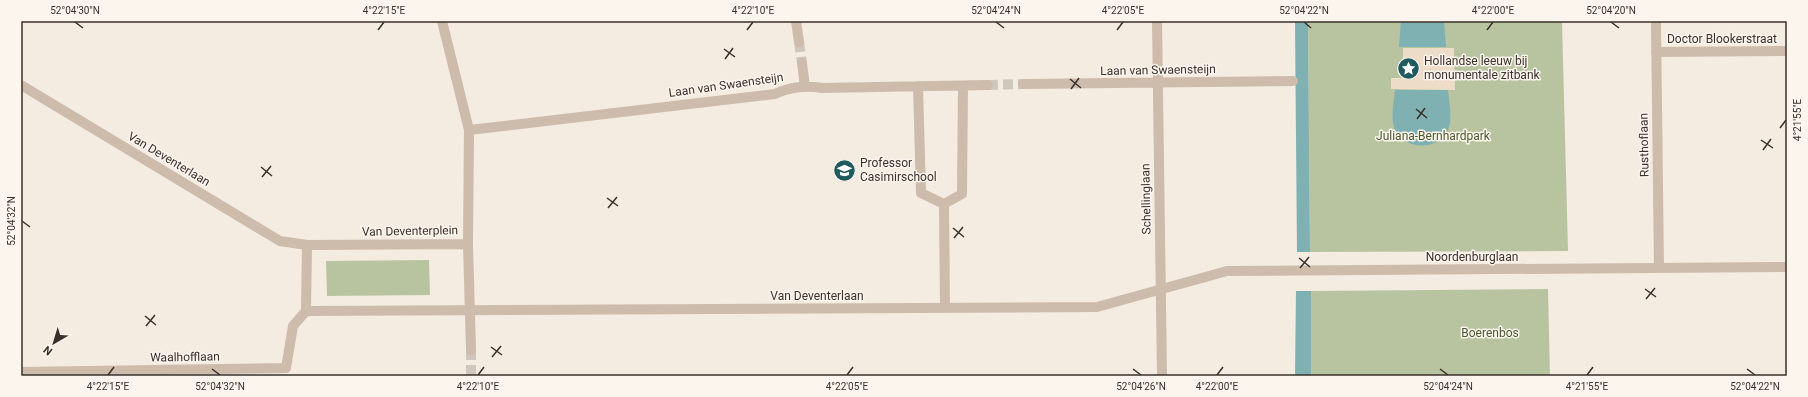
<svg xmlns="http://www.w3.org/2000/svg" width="1808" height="397" font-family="Roboto,sans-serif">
  <rect width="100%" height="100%" fill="#f4ebe1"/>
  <path fill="#b8c4a0" d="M 1308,21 L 1562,21 L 1568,251 L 1310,252 Z
    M 429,260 L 430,295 L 327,296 L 326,261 Z
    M 1548,289 L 1550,376 L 1307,376 L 1311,291 Z"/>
  <path fill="#ecdcc8" d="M 1403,48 L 1454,48 L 1455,90 L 1391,89 L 1391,78 L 1406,78 L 1406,60 L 1403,60 Z"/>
  <path fill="#7fb0b2" d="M 1295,21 L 1308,21 L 1310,252 L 1297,252 Z
    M 1401,21 L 1444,21 L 1446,47 L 1399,47 Z
    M 1395,90 L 1448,90 C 1449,102 1453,119 1448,130 C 1439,151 1404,150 1395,130 C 1390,118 1394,102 1395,90 Z
    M 1296,291 L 1311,291 L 1311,376 L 1295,376 Z"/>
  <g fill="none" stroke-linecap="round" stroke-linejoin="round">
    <path stroke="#cfc6bd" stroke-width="10" stroke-dasharray="10 5" stroke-linecap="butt" d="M 799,42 L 802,63
      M 988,85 L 1023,84
      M 471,350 L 471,376"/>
    <path stroke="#cdbbac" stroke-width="10" d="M 442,21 L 469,130 L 468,244 L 471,350
      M 796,21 L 799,42
      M 1157,21 L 1162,376
      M 1656,21 L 1659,268
      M 1656,52 L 1787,51
      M 802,63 L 805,87
      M 1023,84 L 1293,81
      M 21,85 L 280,241 L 307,245 L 468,244
      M 918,86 L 921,193 L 944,204 L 962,194 L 963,87
      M 469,130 L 775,94 C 789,87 807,85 822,88 L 988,85
      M 944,204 L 945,308
      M 306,311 L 1097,307 L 1227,271 L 1787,267
      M 306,311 L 307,245
      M 21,372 L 286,368 L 293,326 L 306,311"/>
  </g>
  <path fill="none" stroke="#3b302b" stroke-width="1.5" d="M 75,22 L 83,28M 996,22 L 1004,28M 1304,22 L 1311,28M 1611,22 L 1619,28M 378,30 L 384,22M 747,30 L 753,22M 1117,30 L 1123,22M 1487,30 L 1493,22M 724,49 L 735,57M 725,59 L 733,48M 1070,79 L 1081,88M 1071,89 L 1079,78M 1416,109 L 1427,118M 1417,119 L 1425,108M 1780,128 L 1786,120M 1761,140 L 1773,148M 1763,150 L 1771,139M 261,167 L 272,176M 262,177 L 271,166M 607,198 L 618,206M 608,208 L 617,197M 22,221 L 30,227M 953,228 L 964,237M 954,238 L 963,227M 1299,258 L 1310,267M 1300,268 L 1309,257M 1645,289 L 1656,297M 1646,299 L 1655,288M 145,316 L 156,325M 146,326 L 155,315M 491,347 L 502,355M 492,357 L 501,346M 212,369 L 220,375M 1133,369 L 1141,375M 1440,369 L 1448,375M 1747,369 L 1755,375M 108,375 L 114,367M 478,375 L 484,367M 847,375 L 853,367M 1217,375 L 1223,367M 1587,375 L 1593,367"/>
  <defs>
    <symbol id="sight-disc" viewBox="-11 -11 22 22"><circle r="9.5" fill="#1f5a5e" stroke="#fbf5ee"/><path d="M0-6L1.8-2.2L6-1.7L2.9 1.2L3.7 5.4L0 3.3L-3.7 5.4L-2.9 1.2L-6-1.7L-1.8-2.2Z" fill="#fff"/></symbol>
    <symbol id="school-disc" viewBox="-11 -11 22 22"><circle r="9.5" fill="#1f5a5e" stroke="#fbf5ee"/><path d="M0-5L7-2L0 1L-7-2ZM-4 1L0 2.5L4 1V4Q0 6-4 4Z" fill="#fff"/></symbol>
  </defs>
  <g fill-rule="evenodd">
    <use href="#sight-disc" x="1396" y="56" width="25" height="25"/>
    <use href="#school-disc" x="832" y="158" width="25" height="25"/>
  </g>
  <g text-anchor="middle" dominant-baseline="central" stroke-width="3" stroke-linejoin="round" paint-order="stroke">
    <g font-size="12" fill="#3b302b" stroke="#fbf5ee">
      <text x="1722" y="39">Doctor Blookerstraat</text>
      <text transform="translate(1158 70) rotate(-1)">Laan van Swaensteijn</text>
      <text transform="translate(726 85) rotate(-8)">Laan van Swaensteijn</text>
      <text transform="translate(1644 145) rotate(-91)">Rusthoflaan</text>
      <text transform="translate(169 159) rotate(31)">Van Deventerlaan</text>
      <text transform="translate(1146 199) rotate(-91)">Schellinglaan</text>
      <text transform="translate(410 231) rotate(-1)">Van Deventerplein</text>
      <text x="1472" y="257">Noordenburglaan</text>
      <text x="817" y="296">Van Deventerlaan</text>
      <text transform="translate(185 357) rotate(-1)">Waalhofflaan</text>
    </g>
    <g font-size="12" fill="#3b302b" stroke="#fbf5ee" text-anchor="start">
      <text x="1424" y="61">Hollandse leeuw bij<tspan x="1424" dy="14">monumentale zitbank</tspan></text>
      <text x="860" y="163">Professor<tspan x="860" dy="14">Casimirschool</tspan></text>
    </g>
    <g font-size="12" fill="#4a5a2e" stroke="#fbf5ee">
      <text x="1433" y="136">Juliana-Bernhardpark</text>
      <text x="1490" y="333">Boerenbos</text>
    </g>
  </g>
  <rect width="1808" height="397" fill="none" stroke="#fbf5ee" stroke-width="44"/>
  <g transform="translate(54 343) rotate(218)" stroke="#fbf5ee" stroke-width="3" paint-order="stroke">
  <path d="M0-3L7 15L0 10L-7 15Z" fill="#3b302b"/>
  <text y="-6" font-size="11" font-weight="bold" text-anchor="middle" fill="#3b302b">N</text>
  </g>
  <rect x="22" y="22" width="1764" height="353" fill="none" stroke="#3b302b" stroke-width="1.5"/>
  <g font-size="10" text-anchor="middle" fill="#3b302b">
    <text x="75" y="14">52°04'30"N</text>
    <text x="384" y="14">4°22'15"E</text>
    <text x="753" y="14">4°22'10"E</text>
    <text x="996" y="14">52°04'24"N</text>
    <text x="1123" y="14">4°22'05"E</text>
    <text x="1304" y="14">52°04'22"N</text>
    <text x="1493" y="14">4°22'00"E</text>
    <text x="1611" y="14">52°04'20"N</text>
    <text transform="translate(1797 120) rotate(-90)" y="4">4°21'55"E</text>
    <text transform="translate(11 221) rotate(-90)" y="4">52°04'32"N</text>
    <text x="108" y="390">4°22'15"E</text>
    <text x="220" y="390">52°04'32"N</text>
    <text x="478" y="390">4°22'10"E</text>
    <text x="847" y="390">4°22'05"E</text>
    <text x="1141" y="390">52°04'26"N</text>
    <text x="1217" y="390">4°22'00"E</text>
    <text x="1448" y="390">52°04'24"N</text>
    <text x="1587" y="390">4°21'55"E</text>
    <text x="1755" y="390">52°04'22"N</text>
  </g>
</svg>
